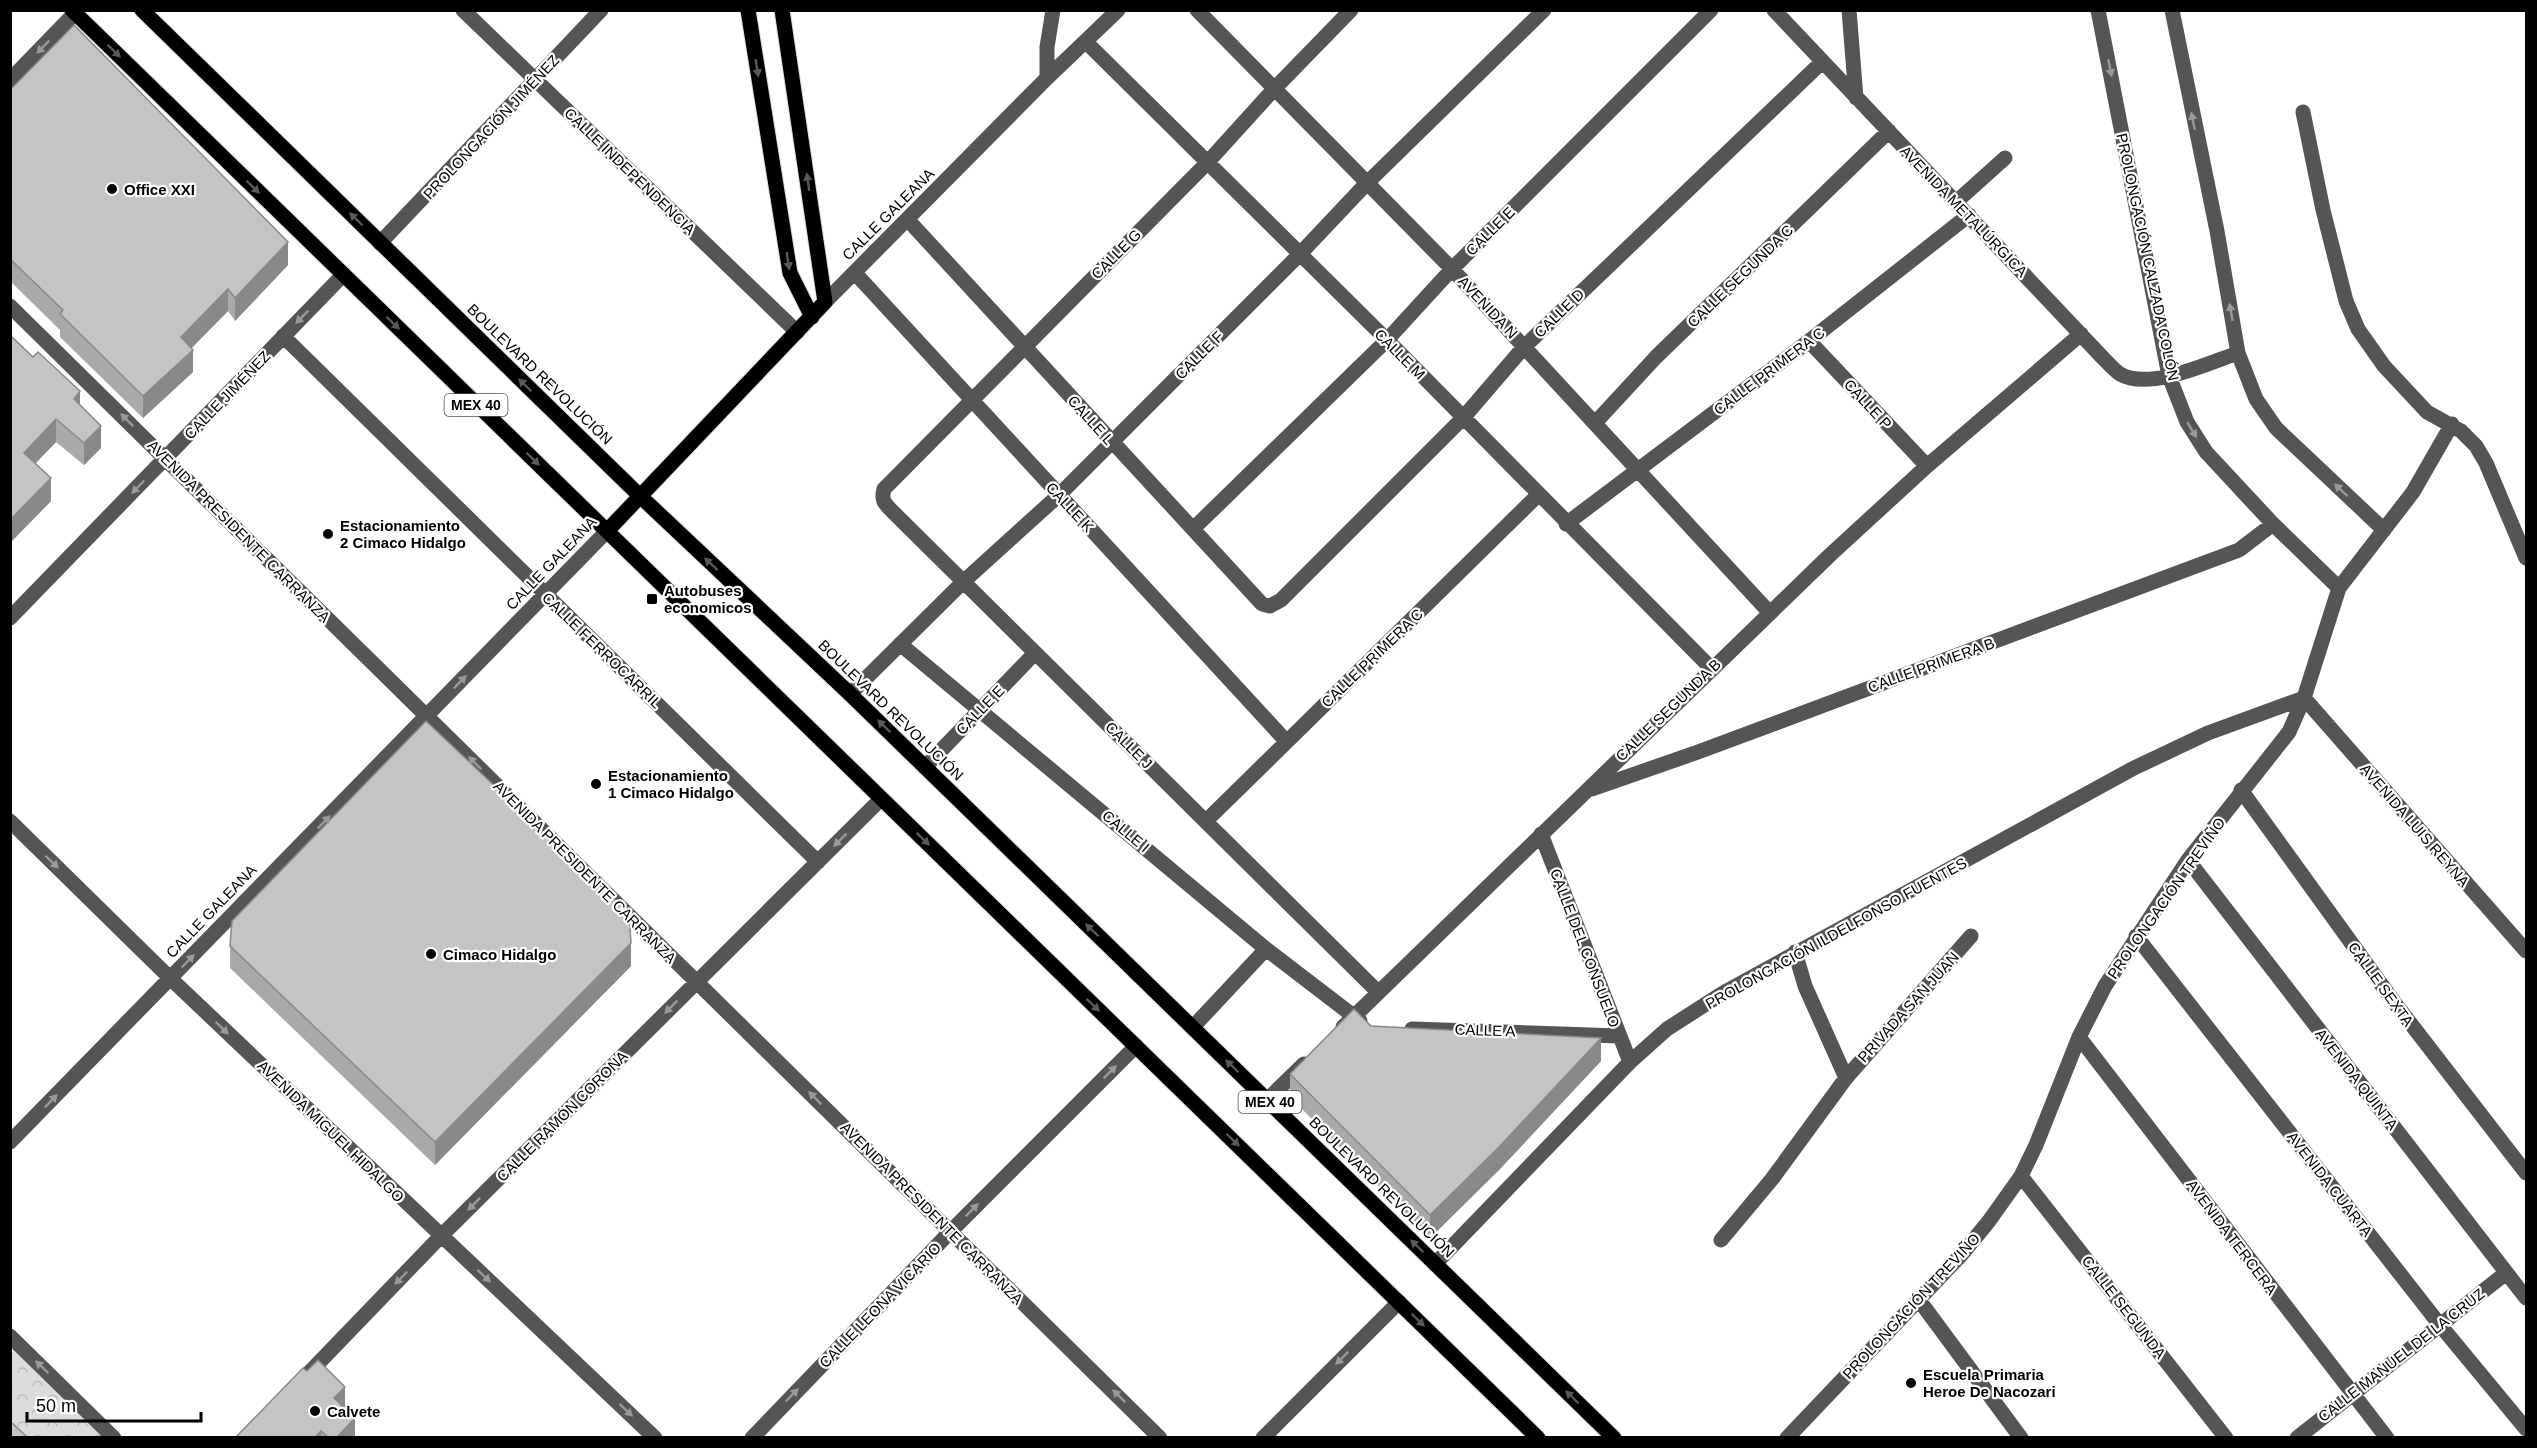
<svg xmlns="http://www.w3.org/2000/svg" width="2537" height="1448" font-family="Arial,sans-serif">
  <defs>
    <pattern id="park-crowns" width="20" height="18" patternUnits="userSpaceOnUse" patternTransform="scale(1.5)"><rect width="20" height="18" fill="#dcdcdc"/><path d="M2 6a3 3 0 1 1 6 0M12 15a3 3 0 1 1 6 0" fill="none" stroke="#bbb"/></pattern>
  </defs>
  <rect width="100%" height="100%" fill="#fff"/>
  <path fill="url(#park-crowns)" d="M 11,1344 L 107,1437 L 11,1437 Z"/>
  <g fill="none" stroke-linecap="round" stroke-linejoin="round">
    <defs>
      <path id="major" d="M 72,10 L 1538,1438
        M 142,10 L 640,496 L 850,694 L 1614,1438
        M 748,10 L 790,273 L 812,317
        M 607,531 L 825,302 L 782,10"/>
    </defs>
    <use href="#major" stroke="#dbdbdb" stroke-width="17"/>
    <path stroke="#555" stroke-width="15" d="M 463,10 L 797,332
      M 1197,10 L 1452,269 L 1769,612
      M 1351,10 L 1275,88 L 1207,163 L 884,489 C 881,500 884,503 892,511 L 1378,992
      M 1774,10 L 2103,358 C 2108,363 2114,370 2120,374 C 2149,391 2209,363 2238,353
      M 1849,10 L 1856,98
      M 2098,10 L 2169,376 L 2187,422 L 2206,452 L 2273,524 L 2339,588
      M 2172,10 L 2217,231 L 2238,353 L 2256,399 L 2276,428 L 2384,530
      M 1086,42 L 1387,340 L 1711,668
      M 1047,78 L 1047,47 L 1053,10
      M 10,80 L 75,13
      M 2303,112 L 2323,210 L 2346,301 L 2358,329 L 2384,366 L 2427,412 L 2461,431 L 2476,446 L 2486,463 L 2526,558
      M 1956,202 L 2005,158
      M 908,220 L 1262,604 L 1270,606 L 1281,600 L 1463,418 L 1524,347 L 1822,62
      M 380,243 L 601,10
      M 855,273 L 1286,741
      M 825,302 L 1047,78 L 1118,10
      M 10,306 L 1160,1438
      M 283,336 L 818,862
      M 1809,341 L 1927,466
      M 1595,423 L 1656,357 L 1889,131
      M 1566,524 L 1809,341 L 1969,215
      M 1194,528 L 1387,340 L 1452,269 L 1711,10
      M 10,618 L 343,275
      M 900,644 L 1266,949 L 1360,1021
      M 850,694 L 963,582 L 1059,495 L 1299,255 L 1366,184 L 1544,10
      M 2304,698 L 2526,951
      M 925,767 L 1035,653
      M 1592,789 L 1698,752 L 2239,550 L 2273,524
      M 2241,790 L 2394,1002 L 2526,1173
      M 10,821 L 171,979 L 655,1438
      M 1206,821 L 1538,495
      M 1541,834 L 1630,1062
      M 2188,860 L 2526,1298
      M 2136,936 L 2440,1325 L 2526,1429
      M 1795,952 L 1805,986 L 1846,1078
      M 1193,1027 L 1266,949
      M 1343,1027 L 1830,555 L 1927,466 L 2081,334
      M 1412,1029 L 1619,1036
      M 2079,1037 L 2387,1438
      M 1267,1100 L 1304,1064
      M 10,1142 L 607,531
      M 2021,1176 L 2226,1438
      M 1721,1240 L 1772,1179 L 1846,1078 L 1971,936
      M 1435,1264 L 1630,1062 L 1667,1029 L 1723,993 L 2134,768 L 2208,733 L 2304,698
      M 1919,1300 L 2021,1438
      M 10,1336 L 114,1438
      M 305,1377 L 441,1236 L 881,799
      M 752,1438 L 951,1231 L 1136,1046
      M 1263,1438 L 1399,1302
      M 1787,1438 L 1962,1254 L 1989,1221 L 2021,1176 L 2036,1145 L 2079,1037 L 2105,986 L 2188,860 L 2289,732 L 2304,698 L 2339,588 L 2413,492 L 2452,424
      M 2297,1438 L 2506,1273"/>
    <use href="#major" stroke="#000" stroke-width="15"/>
  </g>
  <path fill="#a9a9a9" d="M 10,90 L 288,265 L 235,321 L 228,311 L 191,348 L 193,372 L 143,418 L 60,337 L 60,330 L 10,281 Z
    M 10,335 L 80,406 L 101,448 L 84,465 L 56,442 L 36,463 L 51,501 L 10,543 Z
    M 230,946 L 631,966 L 435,1165 L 230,968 Z
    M 1371,1026 L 1601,1061 L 1499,1170 L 1430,1238 L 1290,1097 L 1290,1074 Z
    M 345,1409 L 355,1437 L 236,1437 Z"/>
  <path fill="#898989" d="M 288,242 L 288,265 L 235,321 L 235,298 Z
    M 228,289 L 228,311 L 181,359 L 181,337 Z
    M 193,350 L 193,372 L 143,418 L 143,396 Z
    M 80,391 L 80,414 L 74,399 Z
    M 56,419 L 56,442 L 24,475 L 24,453 Z
    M 101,426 L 101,448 L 84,465 L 84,443 Z
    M 51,478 L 51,501 L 10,543 L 10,520 Z
    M 631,943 L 631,966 L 435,1165 L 435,1142 Z
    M 1601,1038 L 1601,1061 L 1499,1170 L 1430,1238 L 1430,1215 Z
    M 345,1387 L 345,1419 L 334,1398 Z
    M 355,1418 L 355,1437 L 337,1437 Z
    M 321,1431 L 321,1437 L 315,1437 Z"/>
  <path fill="#c4c4c4" stroke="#898989" stroke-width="1.5" d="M 74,25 L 288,242 L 235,298 L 228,289 L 181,337 L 193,350 L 143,396 L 60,314 L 63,310 L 10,259 L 10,90 Z
    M 10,335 L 33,357 L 38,352 L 80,391 L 74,399 L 101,426 L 84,443 L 56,419 L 24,453 L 51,478 L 10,520 Z
    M 426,721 L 629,913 L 631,943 L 435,1142 L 230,946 L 232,921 Z
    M 1354,1009 L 1371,1026 L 1601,1038 L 1499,1147 L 1430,1215 L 1290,1074 Z
    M 318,1360 L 345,1387 L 334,1398 L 355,1418 L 337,1437 L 328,1437 L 321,1431 L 315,1437 L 236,1437 L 303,1368 L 307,1371 Z
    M 10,1421 L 27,1437 L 10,1437 Z"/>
  <defs><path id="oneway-solid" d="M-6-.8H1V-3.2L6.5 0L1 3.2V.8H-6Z" transform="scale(1.5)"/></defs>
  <g fill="#999">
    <use href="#oneway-solid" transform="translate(43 47) rotate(134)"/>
    <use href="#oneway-solid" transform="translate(2110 68) rotate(79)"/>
    <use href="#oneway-solid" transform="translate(2193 121) rotate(-102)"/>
    <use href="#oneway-solid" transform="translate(2231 312) rotate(-100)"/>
    <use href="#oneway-solid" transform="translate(302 317) rotate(134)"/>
    <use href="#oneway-solid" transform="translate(127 420) rotate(-135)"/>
    <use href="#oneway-solid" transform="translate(2192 430) rotate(59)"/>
    <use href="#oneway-solid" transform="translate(138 487) rotate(134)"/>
    <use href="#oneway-solid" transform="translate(2341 490) rotate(-137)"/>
    <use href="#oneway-solid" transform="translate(460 682) rotate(-46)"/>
    <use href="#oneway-solid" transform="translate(475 763) rotate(-135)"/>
    <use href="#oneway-solid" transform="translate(324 822) rotate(-46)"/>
    <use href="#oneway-solid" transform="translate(840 840) rotate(135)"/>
    <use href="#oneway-solid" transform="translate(52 862) rotate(44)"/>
    <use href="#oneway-solid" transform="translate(188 961) rotate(-46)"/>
    <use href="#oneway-solid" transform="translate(671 1007) rotate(135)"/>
    <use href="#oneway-solid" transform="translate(222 1028) rotate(44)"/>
    <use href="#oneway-solid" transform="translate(1110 1072) rotate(-45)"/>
    <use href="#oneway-solid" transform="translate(815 1098) rotate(-135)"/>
    <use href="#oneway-solid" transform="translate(51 1101) rotate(-46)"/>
    <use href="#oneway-solid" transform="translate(474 1204) rotate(135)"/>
    <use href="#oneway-solid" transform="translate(972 1210) rotate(-45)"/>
    <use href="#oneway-solid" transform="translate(484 1276) rotate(43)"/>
    <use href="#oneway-solid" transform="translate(401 1278) rotate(134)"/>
    <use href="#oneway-solid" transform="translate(1342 1358) rotate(135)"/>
    <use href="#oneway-solid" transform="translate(42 1367) rotate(-136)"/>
    <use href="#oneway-solid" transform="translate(792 1395) rotate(-46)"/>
    <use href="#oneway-solid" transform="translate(1119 1396) rotate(-135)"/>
    <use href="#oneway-solid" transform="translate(626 1410) rotate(43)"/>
  </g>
  <g fill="#595959">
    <use href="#oneway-solid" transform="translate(114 51) rotate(44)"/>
    <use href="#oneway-solid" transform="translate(757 68) rotate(81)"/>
    <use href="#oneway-solid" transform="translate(808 182) rotate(-98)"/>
    <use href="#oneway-solid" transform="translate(253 187) rotate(44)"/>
    <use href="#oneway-solid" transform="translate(356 219) rotate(-136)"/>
    <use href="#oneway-solid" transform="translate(788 261) rotate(81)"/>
    <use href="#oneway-solid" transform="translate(393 323) rotate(44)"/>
    <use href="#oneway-solid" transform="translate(525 385) rotate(-136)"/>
    <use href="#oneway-solid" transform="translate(533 459) rotate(44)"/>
    <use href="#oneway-solid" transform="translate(711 564) rotate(-137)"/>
    <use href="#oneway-solid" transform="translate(884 726) rotate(-136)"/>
    <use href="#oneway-solid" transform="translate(923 839) rotate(44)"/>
    <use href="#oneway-solid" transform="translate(1092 930) rotate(-136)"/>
    <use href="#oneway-solid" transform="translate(1093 1005) rotate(44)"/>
    <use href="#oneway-solid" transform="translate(1232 1066) rotate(-136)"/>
    <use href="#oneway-solid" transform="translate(1233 1140) rotate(44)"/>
    <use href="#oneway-solid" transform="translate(1417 1246) rotate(-136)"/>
    <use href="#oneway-solid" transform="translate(1418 1320) rotate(44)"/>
    <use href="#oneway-solid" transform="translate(1572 1397) rotate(-136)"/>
  </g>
  <g fill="#000" stroke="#fff" stroke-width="2">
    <circle cx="112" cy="189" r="6"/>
    <circle cx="328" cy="534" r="6"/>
    <rect x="646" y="593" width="12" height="12" rx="3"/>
    <circle cx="596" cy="784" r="6"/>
    <circle cx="431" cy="954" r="6"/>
    <circle cx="1911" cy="1383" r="6"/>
    <circle cx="315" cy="1411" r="6"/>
  </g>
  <g text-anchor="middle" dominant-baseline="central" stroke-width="4.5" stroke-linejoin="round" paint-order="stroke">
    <g fill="#fff" stroke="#4c4c4c" stroke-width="1.5">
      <rect x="444.5" y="394" width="63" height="22" rx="4.5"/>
      <rect x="1238.5" y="1091" width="63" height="22" rx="4.5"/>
    </g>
    <g font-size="14" font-weight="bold" fill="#000">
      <text x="476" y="405">MEX 40</text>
      <text x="1270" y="1102">MEX 40</text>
    </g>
    <g font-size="15" fill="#000" stroke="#fff">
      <text transform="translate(491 127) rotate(-47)">PROLONGACIÓN JIMÉNEZ</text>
      <text transform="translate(630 171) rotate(44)">CALLE INDEPENDENCIA</text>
      <text transform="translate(1964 211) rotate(46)">AVENIDA METALÚRGICA</text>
      <text transform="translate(888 214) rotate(-45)">CALLE GALEANA</text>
      <text transform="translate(1490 231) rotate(-45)">CALLE E</text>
      <text transform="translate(1116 254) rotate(-45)">CALLE G</text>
      <text transform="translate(2148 257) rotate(78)">PROLONGACIÓN CALZADA COLÓN</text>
      <text transform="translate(1740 276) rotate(-44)">CALLE SEGUNDA C</text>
      <text transform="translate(1488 307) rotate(47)">AVENIDA N</text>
      <text transform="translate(1559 313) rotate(-44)">CALLE D</text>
      <text transform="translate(1400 354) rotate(45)">CALLE M</text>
      <text transform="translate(1199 355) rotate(-45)">CALLE F</text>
      <text transform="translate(1769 371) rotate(-37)">CALLE PRIMERA C</text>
      <text transform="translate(540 374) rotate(44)">BOULEVARD REVOLUCIÓN</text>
      <text transform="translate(227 395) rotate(-46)">CALLE JIMÉNEZ</text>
      <text transform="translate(1868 404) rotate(47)">CALLE P</text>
      <text transform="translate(1091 420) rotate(48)">CALLE L</text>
      <text transform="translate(1070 507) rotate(47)">CALLE K</text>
      <text transform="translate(239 531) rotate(45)">AVENIDA PRESIDENTE CARRANZA</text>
      <text transform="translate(551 563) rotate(-46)">CALLE GALEANA</text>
      <text transform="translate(602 650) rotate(44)">CALLE FERROCARRIL</text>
      <text transform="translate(1372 658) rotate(-44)">CALLE PRIMERA C</text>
      <text transform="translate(1931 665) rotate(-20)">CALLE PRIMERA B</text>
      <text transform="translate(891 710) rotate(44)">BOULEVARD REVOLUCIÓN</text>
      <text transform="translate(980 710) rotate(-46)">CALLE E</text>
      <text transform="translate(1668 710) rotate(-44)">CALLE SEGUNDA B</text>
      <text transform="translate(1129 745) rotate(45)">CALLE J</text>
      <text transform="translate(2415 825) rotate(49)">AVENIDA LUIS REYNA</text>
      <text transform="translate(1126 831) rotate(40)">CALLE I</text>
      <text transform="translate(585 872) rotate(45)">AVENIDA PRESIDENTE CARRANZA</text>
      <text transform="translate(2166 898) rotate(-55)">PROLONGACIÓN TREVIÑO</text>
      <text transform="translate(211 911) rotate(-46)">CALLE GALEANA</text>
      <text transform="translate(1836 933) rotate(-29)">PROLONGACIÓN ILDELFONSO FUENTES</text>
      <text transform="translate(1585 948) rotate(69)">CALLE DEL CONSUELO</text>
      <text transform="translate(2381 984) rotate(54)">CALLE SEXTA</text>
      <text transform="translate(1908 1007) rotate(-48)">PRIVADA SAN JUAN</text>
      <text transform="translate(1485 1030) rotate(2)">CALLE A</text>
      <text transform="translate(2357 1079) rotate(52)">AVENIDA QUINTA</text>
      <text transform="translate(562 1116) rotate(-45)">CALLE RAMÓN CORONA</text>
      <text transform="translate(331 1131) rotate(44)">AVENIDA MIGUEL HIDALGO</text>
      <text transform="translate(2330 1184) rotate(52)">AVENIDA CUARTA</text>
      <text transform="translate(1382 1187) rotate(44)">BOULEVARD REVOLUCIÓN</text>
      <text transform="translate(932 1213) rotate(45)">AVENIDA PRESIDENTE CARRANZA</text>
      <text transform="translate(2232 1237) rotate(53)">AVENIDA TERCERA</text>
      <text transform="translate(880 1305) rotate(-46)">CALLE LEONA VICARIO</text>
      <text transform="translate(1911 1306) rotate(-47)">PROLONGACIÓN TREVIÑO</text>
      <text transform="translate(2124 1307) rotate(52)">CALLE SEGUNDA</text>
      <text transform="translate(2401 1355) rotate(-38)">CALLE MANUEL DE LA CRUZ</text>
    </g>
    <g font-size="15" font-weight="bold" fill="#000" stroke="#fff" text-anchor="start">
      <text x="124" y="189">Office XXI</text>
      <text x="340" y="525">Estacionamiento<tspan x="340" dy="17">2 Cimaco Hidalgo</tspan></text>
      <text x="664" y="590">Autobuses<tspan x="664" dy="17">economicos</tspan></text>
      <text x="608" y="775">Estacionamiento<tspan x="608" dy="17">1 Cimaco Hidalgo</tspan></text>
      <text x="443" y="954">Cimaco Hidalgo</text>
      <text x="1923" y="1374">Escuela Primaria<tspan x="1923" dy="17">Heroe De Nacozari</tspan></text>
      <text x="327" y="1411">Calvete</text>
    </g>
  </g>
  <rect width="2537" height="1448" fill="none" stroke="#000000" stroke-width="24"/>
  <path d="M27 1412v9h174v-9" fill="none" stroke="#000000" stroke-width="3"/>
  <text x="36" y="1412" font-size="18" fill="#000000" stroke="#ffffff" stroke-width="4.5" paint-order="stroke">50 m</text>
</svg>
